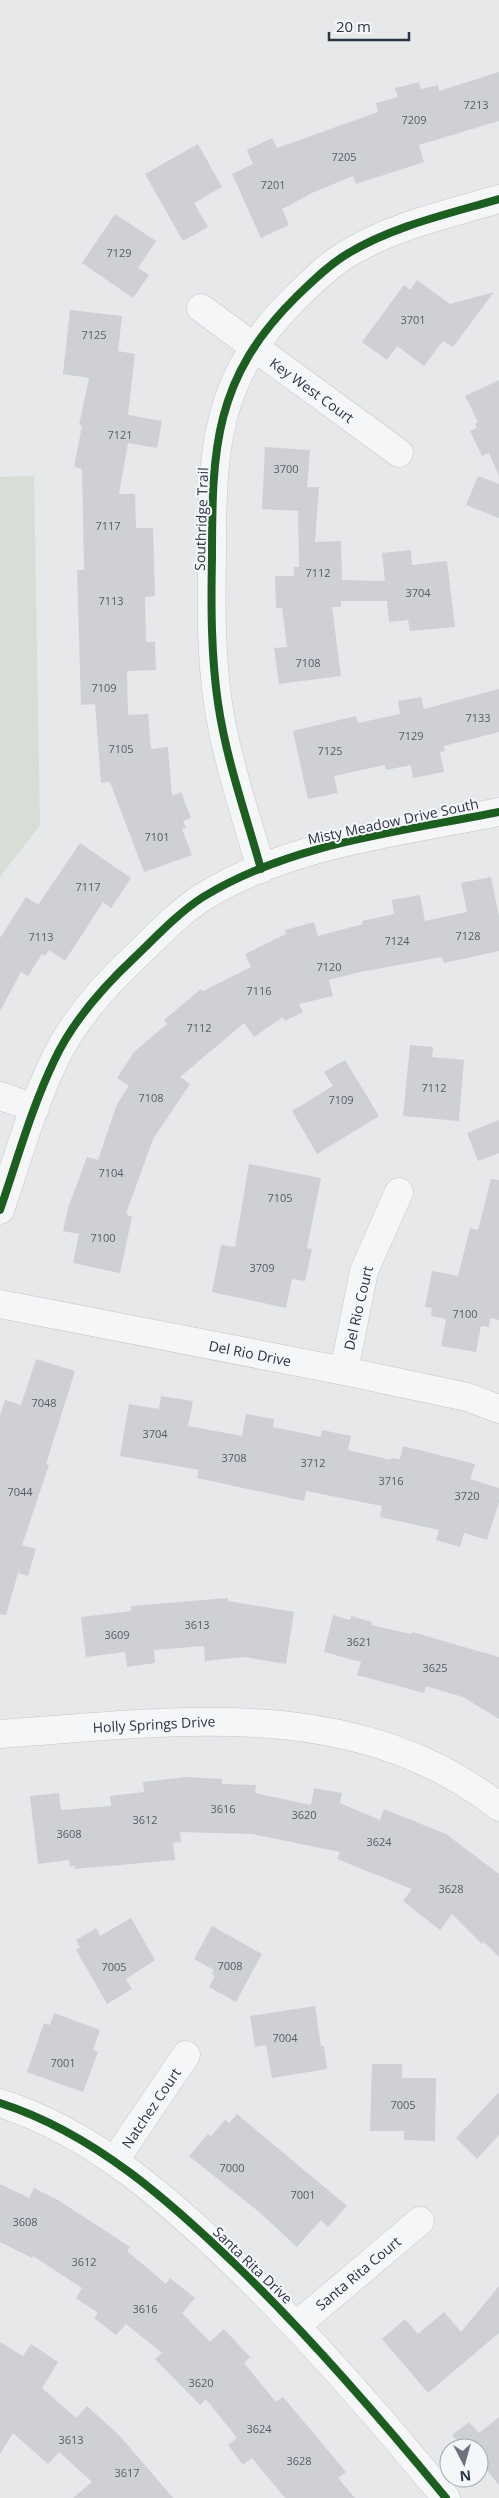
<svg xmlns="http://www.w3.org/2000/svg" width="499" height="2498" font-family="'Open Sans',sans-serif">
  <rect width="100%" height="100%" fill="#e6e8ea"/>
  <path fill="#d6ded6" d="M 34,476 L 40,825 L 0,877 L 0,477 Z"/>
  <path fill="#ced0d3" d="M 499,72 L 499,121 L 419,145 L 424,162 L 356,184 L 353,176 L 312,193 L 282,209 L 289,225 L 261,238 L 232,174 L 253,164 L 247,150 L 272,138 L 277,148 L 378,112 L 376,103 L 398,97 L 395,88 L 419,82 L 421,89 L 438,85 L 439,91 Z
    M 198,144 L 222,187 L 194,203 L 208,227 L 183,241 L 145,174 Z
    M 115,214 L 156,241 L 138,268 L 149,275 L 133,298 L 82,263 Z
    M 417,280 L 450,304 L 494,292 L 453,347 L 443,341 L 424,366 L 397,346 L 387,360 L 362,342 L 404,285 L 410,290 Z
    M 70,310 L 122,316 L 118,351 L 135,354 L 128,415 L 162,421 L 157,448 L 128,443 L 119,494 L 135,494 L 136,528 L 153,528 L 155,596 L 145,597 L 146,642 L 155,642 L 156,670 L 127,671 L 128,715 L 148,714 L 151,749 L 168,747 L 172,796 L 181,792 L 191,818 L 183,821 L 186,828 L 182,829 L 192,855 L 144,872 L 110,782 L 101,783 L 95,704 L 81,705 L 77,570 L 84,570 L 82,469 L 74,467 L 82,426 L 79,425 L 89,378 L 63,374 Z
    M 499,380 L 499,476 L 489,453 L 482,456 L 470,431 L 477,428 L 475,424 L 478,422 L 465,396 Z
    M 265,447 L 310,450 L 307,487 L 319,487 L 315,542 L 341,541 L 342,580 L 385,581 L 382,553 L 411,550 L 412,565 L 447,561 L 455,627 L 410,631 L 408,620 L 389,622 L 387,601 L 341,601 L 341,607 L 332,607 L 341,676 L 279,684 L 274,648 L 287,647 L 282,608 L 276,608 L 275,576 L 294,576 L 294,567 L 299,567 L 298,511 L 262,509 Z
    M 478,476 L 499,484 L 499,518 L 466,505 Z
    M 499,689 L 499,732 L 444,746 L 445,751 L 440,752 L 444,772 L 413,778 L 411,765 L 386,770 L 385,765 L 334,776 L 338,793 L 308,799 L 293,731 L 356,716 L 358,723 L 400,714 L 398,701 L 421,697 L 424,709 Z
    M 80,843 L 131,878 L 111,908 L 103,902 L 65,961 L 49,950 L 45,956 L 42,954 L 28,976 L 21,972 L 0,1011 L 0,938 L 26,897 L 38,905 Z
    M 491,877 L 499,917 L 499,951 L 444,963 L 442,957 L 360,972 L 329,980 L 333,996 L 299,1004 L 303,1012 L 285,1021 L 283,1017 L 254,1037 L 244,1023 L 180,1077 L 190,1084 L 153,1139 L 126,1214 L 132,1217 L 120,1273 L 73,1263 L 79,1234 L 63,1231 L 68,1208 L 87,1157 L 98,1160 L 117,1104 L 129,1086 L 117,1078 L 134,1052 L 167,1024 L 164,1020 L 201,989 L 203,991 L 251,967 L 245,954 L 286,934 L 285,930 L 314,922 L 318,936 L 363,924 L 362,921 L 394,914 L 392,900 L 420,895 L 425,921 L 467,912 L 461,883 Z
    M 410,1045 L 433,1047 L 432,1057 L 464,1060 L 459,1121 L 403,1116 Z
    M 345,1060 L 379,1116 L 317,1154 L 292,1111 L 333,1086 L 324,1072 Z
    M 499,1120 L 499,1153 L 478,1161 L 467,1133 Z
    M 249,1164 L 321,1178 L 307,1248 L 312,1249 L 305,1281 L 292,1279 L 286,1308 L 212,1292 L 221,1245 L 235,1247 Z
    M 491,1179 L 499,1180 L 499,1320 L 490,1318 L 489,1327 L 481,1326 L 476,1352 L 441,1346 L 446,1319 L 431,1316 L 432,1308 L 425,1307 L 432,1271 L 458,1276 L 470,1228 L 478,1230 Z
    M 36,1359 L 75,1371 L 46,1464 L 49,1465 L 22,1545 L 36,1549 L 28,1576 L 18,1573 L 6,1615 L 0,1614 L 0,1415 L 5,1400 L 21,1405 Z
    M 161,1396 L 193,1401 L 188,1426 L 242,1436 L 246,1414 L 274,1419 L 273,1427 L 321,1437 L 322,1430 L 351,1436 L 348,1450 L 391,1460 L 391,1458 L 400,1459 L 403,1446 L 475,1464 L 470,1479 L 499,1488 L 499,1502 L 487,1540 L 464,1533 L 460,1547 L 436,1540 L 439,1530 L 380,1517 L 382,1506 L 306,1491 L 304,1501 L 197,1478 L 199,1470 L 120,1456 L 129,1404 L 159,1409 Z
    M 228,1598 L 228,1601 L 294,1612 L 286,1664 L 244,1657 L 205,1661 L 204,1646 L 154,1650 L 155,1663 L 127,1667 L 125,1652 L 86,1657 L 81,1617 L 131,1611 L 131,1606 Z
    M 333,1615 L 350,1620 L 351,1616 L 372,1622 L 371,1625 L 411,1634 L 412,1632 L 499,1657 L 499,1719 L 463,1697 L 426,1686 L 424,1693 L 357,1675 L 361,1662 L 324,1652 Z
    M 186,1777 L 222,1779 L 222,1784 L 256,1785 L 255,1793 L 311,1805 L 314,1788 L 342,1793 L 340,1803 L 380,1820 L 384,1809 L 446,1834 L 499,1874 L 499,1957 L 484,1942 L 482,1944 L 452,1914 L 440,1930 L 403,1901 L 412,1889 L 337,1859 L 340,1852 L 281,1840 L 252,1834 L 180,1832 L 181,1842 L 173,1843 L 175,1860 L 75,1869 L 75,1866 L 70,1867 L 69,1860 L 38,1864 L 30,1796 L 59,1793 L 61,1810 L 111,1806 L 110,1796 L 144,1792 L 143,1782 Z
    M 131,1918 L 155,1960 L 126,1979 L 132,1989 L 107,2004 L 76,1950 L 80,1948 L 76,1940 L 96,1928 L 100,1936 Z
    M 212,1926 L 262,1954 L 236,2002 L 209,1987 L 215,1976 L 212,1974 L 214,1970 L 194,1959 Z
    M 315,2006 L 321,2046 L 324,2046 L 327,2069 L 272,2078 L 266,2045 L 255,2047 L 250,2016 Z
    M 54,2013 L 100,2030 L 93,2050 L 98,2052 L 83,2092 L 27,2072 L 44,2023 L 50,2025 Z
    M 372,2064 L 402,2064 L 402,2078 L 436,2078 L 435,2141 L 404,2140 L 404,2131 L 370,2131 Z
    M 499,2092 L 499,2135 L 477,2159 L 456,2138 Z
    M 237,2114 L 347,2206 L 328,2227 L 321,2220 L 297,2247 L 258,2211 L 189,2156 L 208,2134 L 211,2136 L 225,2120 L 229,2123 Z
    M 0,2184 L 29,2198 L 34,2188 L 58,2200 L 130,2247 L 127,2251 L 166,2284 L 170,2278 L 195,2298 L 182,2313 L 210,2342 L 224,2329 L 250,2357 L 244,2363 L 276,2402 L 283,2397 L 346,2472 L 338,2478 L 355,2498 L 285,2498 L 252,2458 L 243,2465 L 228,2445 L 237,2438 L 206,2399 L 200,2405 L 155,2359 L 162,2353 L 126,2324 L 116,2335 L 94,2318 L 98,2313 L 76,2298 L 82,2288 L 33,2256 L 32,2258 L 0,2242 Z
    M 499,2286 L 499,2333 L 428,2393 L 382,2339 L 405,2319 L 418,2334 L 444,2312 L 461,2332 Z
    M 0,2342 L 23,2356 L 31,2344 L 58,2362 L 42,2388 L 76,2418 L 87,2406 L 120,2436 L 173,2498 L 73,2498 L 92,2482 L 59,2452 L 48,2464 L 13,2433 L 0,2454 Z
    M 499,2417 L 499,2485 L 479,2461 L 479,2448 L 463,2448 L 452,2435 L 469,2422 L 479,2433 Z"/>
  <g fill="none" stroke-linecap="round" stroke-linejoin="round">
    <defs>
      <path id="minor" d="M 201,308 L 399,453
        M 261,869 C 246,815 226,759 218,703 C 211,655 211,606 212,557 C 212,449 214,378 296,297 C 312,282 327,266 347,254 C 393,226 448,214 499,199
        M 0,1096 L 35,1108
        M 0,1210 C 17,1161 31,1109 54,1061 C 72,1022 104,986 135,957 C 156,937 178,913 203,897 C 291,843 399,832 499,812
        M 0,1304 L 344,1371 L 467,1397 L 499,1409
        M 344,1371 L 364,1271 L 399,1192
        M 0,1734 C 169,1722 356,1693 499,1807
        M 0,2103 C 94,2133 171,2202 241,2270 C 314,2341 381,2419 446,2498
        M 115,2160 L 186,2055
        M 297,2325 L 420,2221"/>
    </defs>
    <use href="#minor" stroke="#c4c6c8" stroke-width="29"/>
    <use href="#minor" stroke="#f5f6f7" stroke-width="28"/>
    <defs>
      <path id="cycleway" d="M 261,869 C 246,815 226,759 218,703 C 211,655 211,606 212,557 C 212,449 214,378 296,297 C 312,282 327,266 347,254 C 393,226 448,214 499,199
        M 0,1210 C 17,1161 31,1109 54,1061 C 72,1022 104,986 135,957 C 156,937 178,913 203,897 C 291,843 399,832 499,812
        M 0,2103 C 94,2133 171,2202 241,2270 C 314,2341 381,2419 446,2498"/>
    </defs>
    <use href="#cycleway" stroke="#f4f6f9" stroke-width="11"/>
    <use href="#cycleway" stroke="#1b5e20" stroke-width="8"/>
  </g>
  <g text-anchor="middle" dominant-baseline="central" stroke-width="4" stroke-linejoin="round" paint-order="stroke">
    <g font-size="11" fill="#545c69">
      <text x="476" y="104">7213</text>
      <text x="414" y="119">7209</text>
      <text x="344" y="156">7205</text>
      <text x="273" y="184">7201</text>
      <text x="119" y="252">7129</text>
      <text x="413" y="319">3701</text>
      <text x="94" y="334">7125</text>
      <text x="120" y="434">7121</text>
      <text x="286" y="468">3700</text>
      <text x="108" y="525">7117</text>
      <text x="318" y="572">7112</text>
      <text x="418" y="592">3704</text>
      <text x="111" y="600">7113</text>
      <text x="308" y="662">7108</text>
      <text x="104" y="687">7109</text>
      <text x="478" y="717">7133</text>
      <text x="411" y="735">7129</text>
      <text x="121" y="748">7105</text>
      <text x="330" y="750">7125</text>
      <text x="157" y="836">7101</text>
      <text x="88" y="886">7117</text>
      <text x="468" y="935">7128</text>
      <text x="41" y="936">7113</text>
      <text x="397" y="940">7124</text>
      <text x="329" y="966">7120</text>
      <text x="259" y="990">7116</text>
      <text x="199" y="1027">7112</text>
      <text x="434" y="1087">7112</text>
      <text x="151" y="1097">7108</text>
      <text x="341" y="1099">7109</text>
      <text x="111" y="1172">7104</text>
      <text x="280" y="1197">7105</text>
      <text x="103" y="1237">7100</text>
      <text x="262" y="1267">3709</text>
      <text x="465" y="1313">7100</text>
      <text x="44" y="1402">7048</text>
      <text x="155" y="1433">3704</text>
      <text x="234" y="1457">3708</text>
      <text x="313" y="1462">3712</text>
      <text x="391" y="1480">3716</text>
      <text x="20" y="1491">7044</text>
      <text x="467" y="1495">3720</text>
      <text x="197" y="1624">3613</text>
      <text x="117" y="1634">3609</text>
      <text x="359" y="1641">3621</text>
      <text x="435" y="1667">3625</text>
      <text x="223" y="1808">3616</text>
      <text x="304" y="1814">3620</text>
      <text x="145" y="1819">3612</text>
      <text x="69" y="1833">3608</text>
      <text x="379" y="1841">3624</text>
      <text x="451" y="1888">3628</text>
      <text x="230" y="1965">7008</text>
      <text x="114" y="1966">7005</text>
      <text x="285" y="2037">7004</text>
      <text x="63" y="2062">7001</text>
      <text x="403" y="2104">7005</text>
      <text x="232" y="2167">7000</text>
      <text x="303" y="2194">7001</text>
      <text x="25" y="2221">3608</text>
      <text x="84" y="2261">3612</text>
      <text x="145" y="2308">3616</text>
      <text x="201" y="2382">3620</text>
      <text x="259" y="2428">3624</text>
      <text x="71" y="2439">3613</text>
      <text x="299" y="2460">3628</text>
      <text x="127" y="2472">3617</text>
    </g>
    <g font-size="14" fill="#2b3445" stroke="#f4f6f9">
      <text transform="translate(312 390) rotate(36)">Key West Court</text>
      <text transform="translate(201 519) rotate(-88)">Southridge Trail</text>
      <text transform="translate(393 821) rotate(-12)">Misty Meadow Drive South</text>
      <text transform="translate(358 1308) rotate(-77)">Del Rio Court</text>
      <text transform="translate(250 1353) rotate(11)">Del Rio Drive</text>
      <text transform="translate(154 1724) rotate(-3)">Holly Springs Drive</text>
      <text transform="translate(151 2108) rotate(-56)">Natchez Court</text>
      <text transform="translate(253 2265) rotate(44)">Santa Rita Drive</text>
      <text transform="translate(358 2273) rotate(-40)">Santa Rita Court</text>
    </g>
  </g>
  <g transform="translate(464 2463) rotate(174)"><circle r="24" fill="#f4f6f9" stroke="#a4a8b1"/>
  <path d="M0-4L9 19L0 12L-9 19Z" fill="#6c737f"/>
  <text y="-8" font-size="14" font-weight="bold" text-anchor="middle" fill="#2b3445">N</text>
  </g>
  <path d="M329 32v8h80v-8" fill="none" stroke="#2b3445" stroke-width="2.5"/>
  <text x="336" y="32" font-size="15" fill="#2b3445" stroke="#f4f6f9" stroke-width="4" paint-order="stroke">20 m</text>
</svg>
